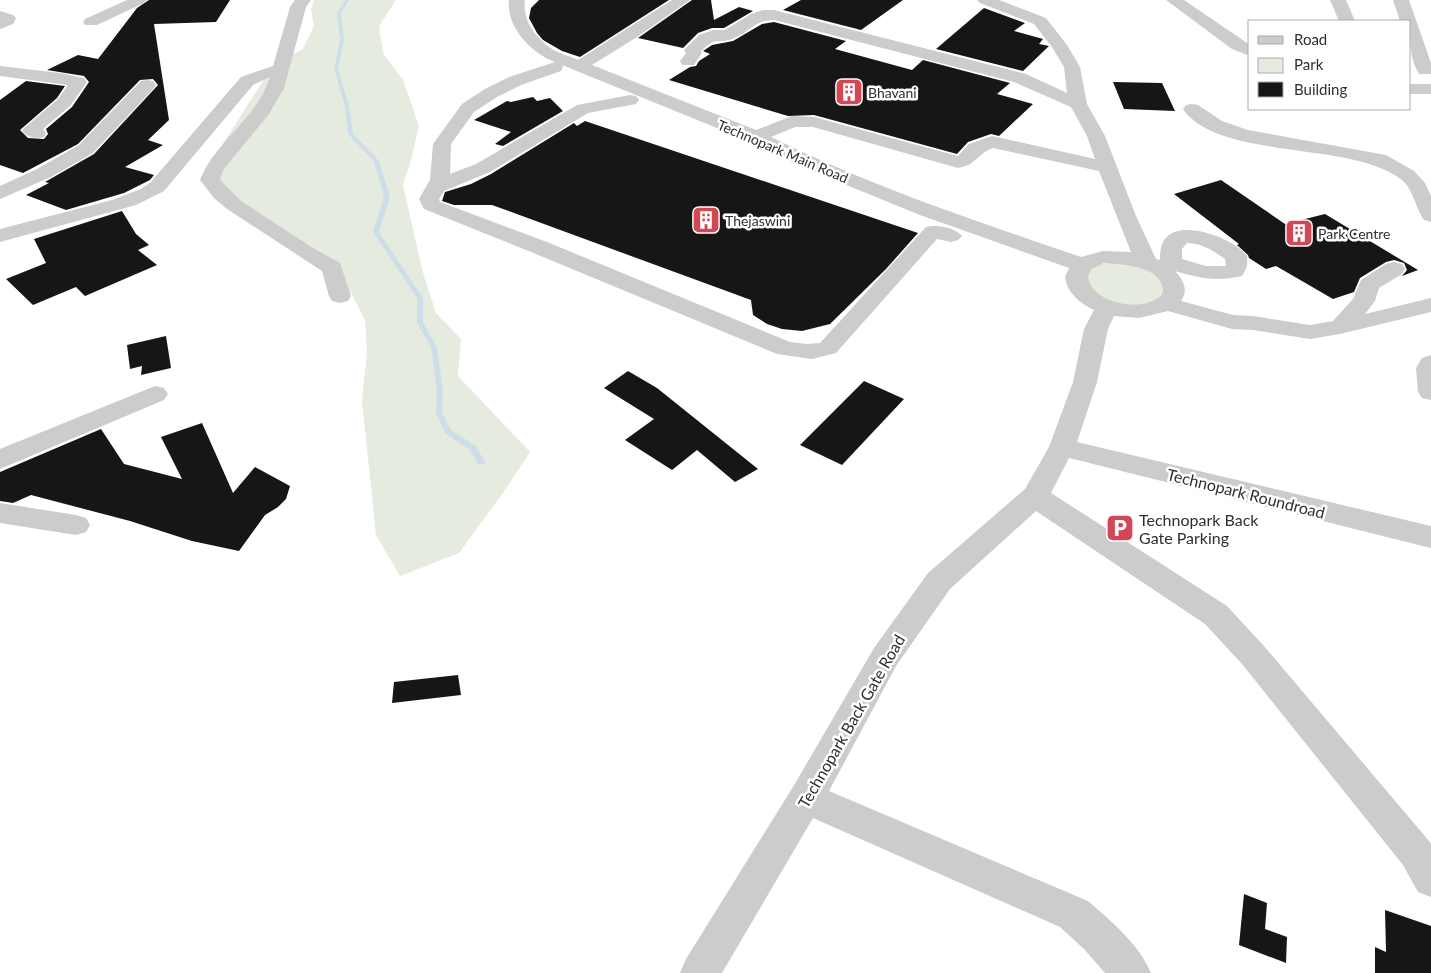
<svg xmlns="http://www.w3.org/2000/svg" width="1431" height="973" font-family="Lato,sans-serif">
  <rect width="100%" height="100%" fill="#fff"/>
  <path fill="#e5ebdf" d="M 314,0 L 396,0 L 379,26 L 383,53 L 403,80 L 419,126 L 411,160 L 403,185 L 423,273 L 436,313 L 461,339 L 458,376 L 530,452 L 505,490 L 459,553 L 400,576 L 376,535 L 362,401 L 367,351 L 365,320 L 350,291 L 205,172 L 273,65 L 303,49 L 314,26 L 311,10 Z
    M 1109,262 C 1122,262 1178,273 1161,296 C 1149,311 1109,305 1096,294 C 1091,290 1088,280 1085,274 L 1089,268 Z"/>
  <g fill="none" stroke-linecap="round" stroke-linejoin="round">
    <path fill="#cddee8" fill-rule="evenodd" d="M 345,0 L 349,0 L 341,13 L 344,40 L 338,69 L 349,106 L 353,134 L 379,161 L 390,197 L 379,232 L 423,298 L 423,323 L 437,347 L 443,390 L 442,413 L 451,430 L 476,446 L 485,462 L 484,464 L 478,464 L 470,450 L 445,433 L 436,413 L 437,390 L 431,347 L 417,323 L 417,298 L 373,232 L 384,197 L 374,161 L 348,134 L 345,106 L 334,69 L 340,40 L 337,13 Z"/>
  </g>
  <path fill="#161616" d="M 149,0 L 230,0 L 216,22 L 154,24 L 169,120 L 148,140 L 163,145 L 125,167 L 154,175 L 150,180 L 124,193 L 66,210 L 26,195 L 49,183 L 45,182 L 94,154 L 158,85 L 153,79 L 140,80 L 78,144 L 23,173 L 0,165 L 0,100 L 26,81 L 65,86 L 57,98 L 20,130 L 28,138 L 44,139 L 48,134 L 46,129 L 72,107 L 89,82 L 84,76 L 47,70 L 78,55 L 98,59 L 137,8 Z
    M 539,0 L 669,0 L 580,57 L 562,51 L 543,40 L 537,33 L 529,18 L 531,8 Z
    M 692,0 L 711,0 L 714,20 L 739,7 L 753,11 L 724,28 L 712,28 L 698,33 L 683,48 L 638,38 Z
    M 801,0 L 903,0 L 861,30 L 783,10 Z
    M 984,8 L 1025,23 L 1014,31 L 1043,39 L 1039,44 L 1049,46 L 1023,71 L 936,49 Z
    M 774,22 L 846,41 L 835,49 L 912,70 L 923,60 L 1010,83 L 997,94 L 1033,104 L 999,136 L 991,134 L 968,142 L 957,154 L 814,115 L 788,116 L 669,80 L 690,67 L 696,66 L 699,61 L 710,54 L 703,51 L 712,45 L 733,41 L 762,24 Z
    M 1113,82 L 1162,83 L 1175,111 L 1124,109 Z
    M 533,97 L 537,101 L 550,98 L 563,111 L 503,146 L 495,144 L 511,132 L 474,120 L 507,101 L 511,102 Z
    M 585,121 L 918,233 L 886,269 L 830,324 L 802,331 L 782,329 L 767,324 L 753,315 L 751,300 L 492,205 L 454,205 L 442,201 L 445,192 L 471,184 L 491,174 L 574,123 L 577,126 Z
    M 1221,180 L 1285,224 L 1325,214 L 1418,270 L 1402,276 L 1407,270 L 1404,263 L 1394,260 L 1386,262 L 1360,278 L 1354,292 L 1333,299 L 1276,266 L 1266,269 L 1249,258 L 1248,255 L 1237,245 L 1239,244 L 1174,194 Z
    M 122,211 L 136,234 L 149,245 L 138,250 L 157,265 L 85,296 L 76,287 L 33,305 L 6,279 L 46,263 L 34,239 Z
    M 166,336 L 171,368 L 141,375 L 142,366 L 130,369 L 127,345 Z
    M 628,371 L 657,388 L 758,469 L 735,482 L 697,450 L 672,470 L 625,440 L 654,419 L 604,388 Z
    M 864,381 L 904,399 L 842,465 L 800,445 Z
    M 202,423 L 233,493 L 255,467 L 290,486 L 286,499 L 278,507 L 265,515 L 239,551 L 192,541 L 130,521 L 31,495 L 13,503 L 0,501 L 0,472 L 101,429 L 124,464 L 182,479 L 161,437 Z
    M 458,675 L 461,695 L 392,703 L 394,682 Z
    M 1244,894 L 1267,903 L 1265,929 L 1287,937 L 1286,963 L 1239,945 Z
    M 1385,910 L 1431,926 L 1431,973 L 1375,973 L 1375,947 L 1386,952 Z"/>
  <g fill="none" stroke-linecap="round" stroke-linejoin="round">
    <path fill="#ccc" fill-rule="evenodd" d="M 127,0 L 147,0 L 144,3 L 97,25 L 85,25 L 83,22 L 85,19 Z
      M 295,0 L 311,0 L 306,7 L 284,88 L 269,114 L 223,170 L 220,180 L 241,201 L 313,248 L 340,263 L 351,296 L 348,301 L 340,303 L 332,301 L 329,296 L 322,271 L 227,209 L 214,198 L 200,180 C 215,141 257,119 270,77 L 253,85 L 164,191 L 136,205 L 0,242 L 0,229 L 112,200 L 141,189 L 150,183 L 241,77 L 273,66 L 290,7 Z
      M 509,0 L 525,0 C 522,20 536,38 552,49 C 560,54 570,56 578,60 L 672,0 L 690,0 L 637,37 L 592,65 L 756,130 L 792,116 L 814,117 L 958,156 L 969,144 L 992,136 L 1095,159 L 1087,136 L 1071,107 L 1014,82 L 774,20 C 754,20 749,33 732,39 C 715,45 718,35 701,51 L 702,53 L 694,65 L 682,65 L 680,61 L 686,53 L 684,50 L 699,35 L 713,30 L 725,30 L 751,14 L 763,10 L 774,10 L 1026,74 L 1067,93 L 1064,67 L 1052,47 L 1034,24 L 980,3 L 977,0 L 999,0 L 1046,18 L 1067,45 L 1080,67 L 1087,104 L 1105,136 L 1136,216 L 1156,259 L 1160,260 C 1160,251 1161,241 1169,235 C 1187,221 1235,239 1247,256 C 1248,265 1247,268 1242,276 C 1216,282 1200,278 1175,271 C 1183,280 1189,289 1181,301 L 1233,315 L 1253,316 L 1310,325 L 1333,321 L 1353,299 L 1361,280 L 1386,264 L 1394,262 L 1402,264 L 1405,269 L 1402,274 L 1379,288 L 1375,301 L 1365,314 L 1431,298 L 1431,312 L 1340,334 L 1310,339 L 1253,330 L 1232,329 L 1168,311 L 1139,318 L 1114,316 L 1108,329 L 1097,382 L 1077,442 L 1431,526 L 1431,548 L 1069,458 L 1051,493 L 1227,606 L 1264,646 L 1429,841 L 1431,844 L 1431,897 L 1418,892 L 1403,865 L 1242,664 L 1205,624 L 1036,511 L 950,589 L 896,666 L 829,791 L 1088,901 C 1111,921 1139,944 1151,973 L 1105,973 L 1084,949 L 1060,927 L 813,818 L 722,973 L 680,973 L 686,959 L 793,787 L 874,648 L 928,573 L 1025,489 L 1049,447 L 1073,382 L 1084,329 L 1094,310 C 1080,303 1067,293 1065,277 L 1069,268 L 920,215 L 795,164 L 749,141 L 562,65 L 563,67 L 561,71 L 521,85 L 497,97 L 474,112 L 451,144 L 450,174 L 476,164 L 577,105 L 630,95 L 636,96 L 639,100 L 636,104 L 588,113 L 490,172 L 444,191 L 439,199 L 440,202 L 547,242 L 790,342 L 807,344 L 820,343 L 926,227 C 936,224 955,227 962,236 L 958,240 L 951,242 L 937,239 L 836,353 L 812,359 L 777,354 L 531,252 L 424,209 L 419,199 L 430,180 L 433,144 L 462,104 L 485,89 L 509,77 L 555,62 C 531,53 506,27 509,0 ZM 795,127 L 813,127 L 958,168 C 977,165 976,154 993,148 L 1099,171 L 1131,252 L 1103,251 L 1081,257 C 976,221 870,186 771,137 ZM 1187,243 C 1201,243 1214,251 1225,259 L 1226,266 L 1206,266 L 1182,259 L 1182,249 ZM 1104,263 C 1120,264 1161,266 1163,289 C 1163,293 1162,296 1158,298 C 1138,312 1092,303 1088,277 L 1091,269 Z
      M 1166,0 L 1184,0 L 1250,45 L 1250,56 L 1232,49 Z
      M 1330,0 L 1346,0 L 1355,21 L 1339,21 Z
      M 1393,0 L 1409,0 L 1431,63 L 1431,74 L 1419,74 C 1409,58 1410,39 1410,21 L 1400,21 Z
      M 0,11 L 13,15 L 16,18 L 13,24 L 0,29 Z
      M 0,66 L 60,73 L 84,78 L 87,82 L 70,106 L 43,129 L 46,133 L 44,137 C 35,139 27,138 22,130 L 58,99 L 68,85 L 0,76 Z
      M 147,80 L 153,81 L 156,85 L 153,89 L 93,153 L 51,177 L 0,199 L 0,186 L 37,169 L 79,145 L 141,81 Z
      M 1410,84 L 1431,84 L 1431,94 L 1410,94 Z
      M 1192,104 L 1198,105 L 1222,121 L 1248,130 L 1386,155 L 1414,171 L 1425,183 L 1431,196 L 1431,222 L 1424,220 C 1416,209 1413,189 1402,180 C 1352,140 1219,161 1183,109 L 1186,105 Z
      M 1431,355 L 1431,400 L 1422,398 L 1418,392 L 1416,368 L 1422,358 Z
      M 155,386 L 164,388 L 168,394 L 164,400 L 0,469 L 0,449 Z
      M 0,503 L 76,515 L 86,518 L 90,525 L 86,532 L 76,535 L 0,523 Z"/>
  </g>
  <defs>
    <symbol id="building-square" viewBox="-11 -11 22 22"><rect x="-9" y="-9" width="18" height="18" rx="4" fill="#d14754" stroke="#fff"/><path d="M-4-6H4V6H1V3H-1V6H-4ZM-2.5-4.3h1.7v1.8h-1.7ZM.8-4.3h1.7v1.8H.8ZM-2.5-1h1.7V.8h-1.7ZM.8-1h1.7V.8H.8Z" fill="#fff"/></symbol>
    <symbol id="parking-square" viewBox="-11 -11 22 22"><rect x="-9" y="-9" width="18" height="18" rx="4" fill="#d14754" stroke="#fff"/><path d="M-3.5-5.5H1a3.5 3.5 0 0 1 0 7H-1V5.5H-3.5ZM-1-3.4V-.6H.8a1.4 1.4 0 0 0 0-2.8Z" fill="#fff"/></symbol>
  </defs>
  <g fill-rule="evenodd">
    <use href="#building-square" x="833" y="76" width="32" height="32"/>
    <use href="#building-square" x="690" y="204" width="32" height="32"/>
    <use href="#building-square" x="1283" y="217" width="32" height="32"/>
    <use href="#parking-square" x="1104" y="512" width="32" height="32"/>
  </g>
  <g text-anchor="middle" dominant-baseline="central" stroke-width="5" stroke-linejoin="round" paint-order="stroke">
    <g font-size="14" fill="#2f2f2f" stroke="#fff" text-anchor="start">
      <text x="868" y="92">Bhavani</text>
      <text x="725" y="220">Thejaswini</text>
      <text x="1318" y="233">Park Centre</text>
    </g>
    <g font-size="14" fill="#2f2f2f" stroke="#fff">
      <text transform="translate(783 151) rotate(23)">Technopark Main Road</text>
    </g>
    <g font-size="16" fill="#2f2f2f" stroke="#fff">
      <text transform="translate(1246 493) rotate(14)">Technopark Roundroad</text>
      <text transform="translate(851 721) rotate(-60)">Technopark Back Gate Road</text>
    </g>
    <g font-size="16" fill="#2f2f2f" stroke="#fff" text-anchor="start">
      <text x="1139" y="519">Technopark Back<tspan x="1139" dy="18">Gate Parking</tspan></text>
    </g>
  </g>
  <rect x="1248" y="20" width="162" height="90" fill="#ffffff" stroke="#acacac"/>
  <rect x="1258" y="36" width="25" height="8" fill="#cccccc" stroke="#acacac"/>
  <text x="1294" y="45" font-size="15" fill="#2f2f2f">Road</text>
  <rect x="1258" y="58" width="25" height="15" fill="#e5ebdf" stroke="#acacac"/>
  <text x="1294" y="70" font-size="15" fill="#2f2f2f">Park</text>
  <rect x="1258" y="82" width="25" height="15" fill="#161616" stroke="#acacac"/>
  <text x="1294" y="95" font-size="15" fill="#2f2f2f">Building</text>
</svg>
